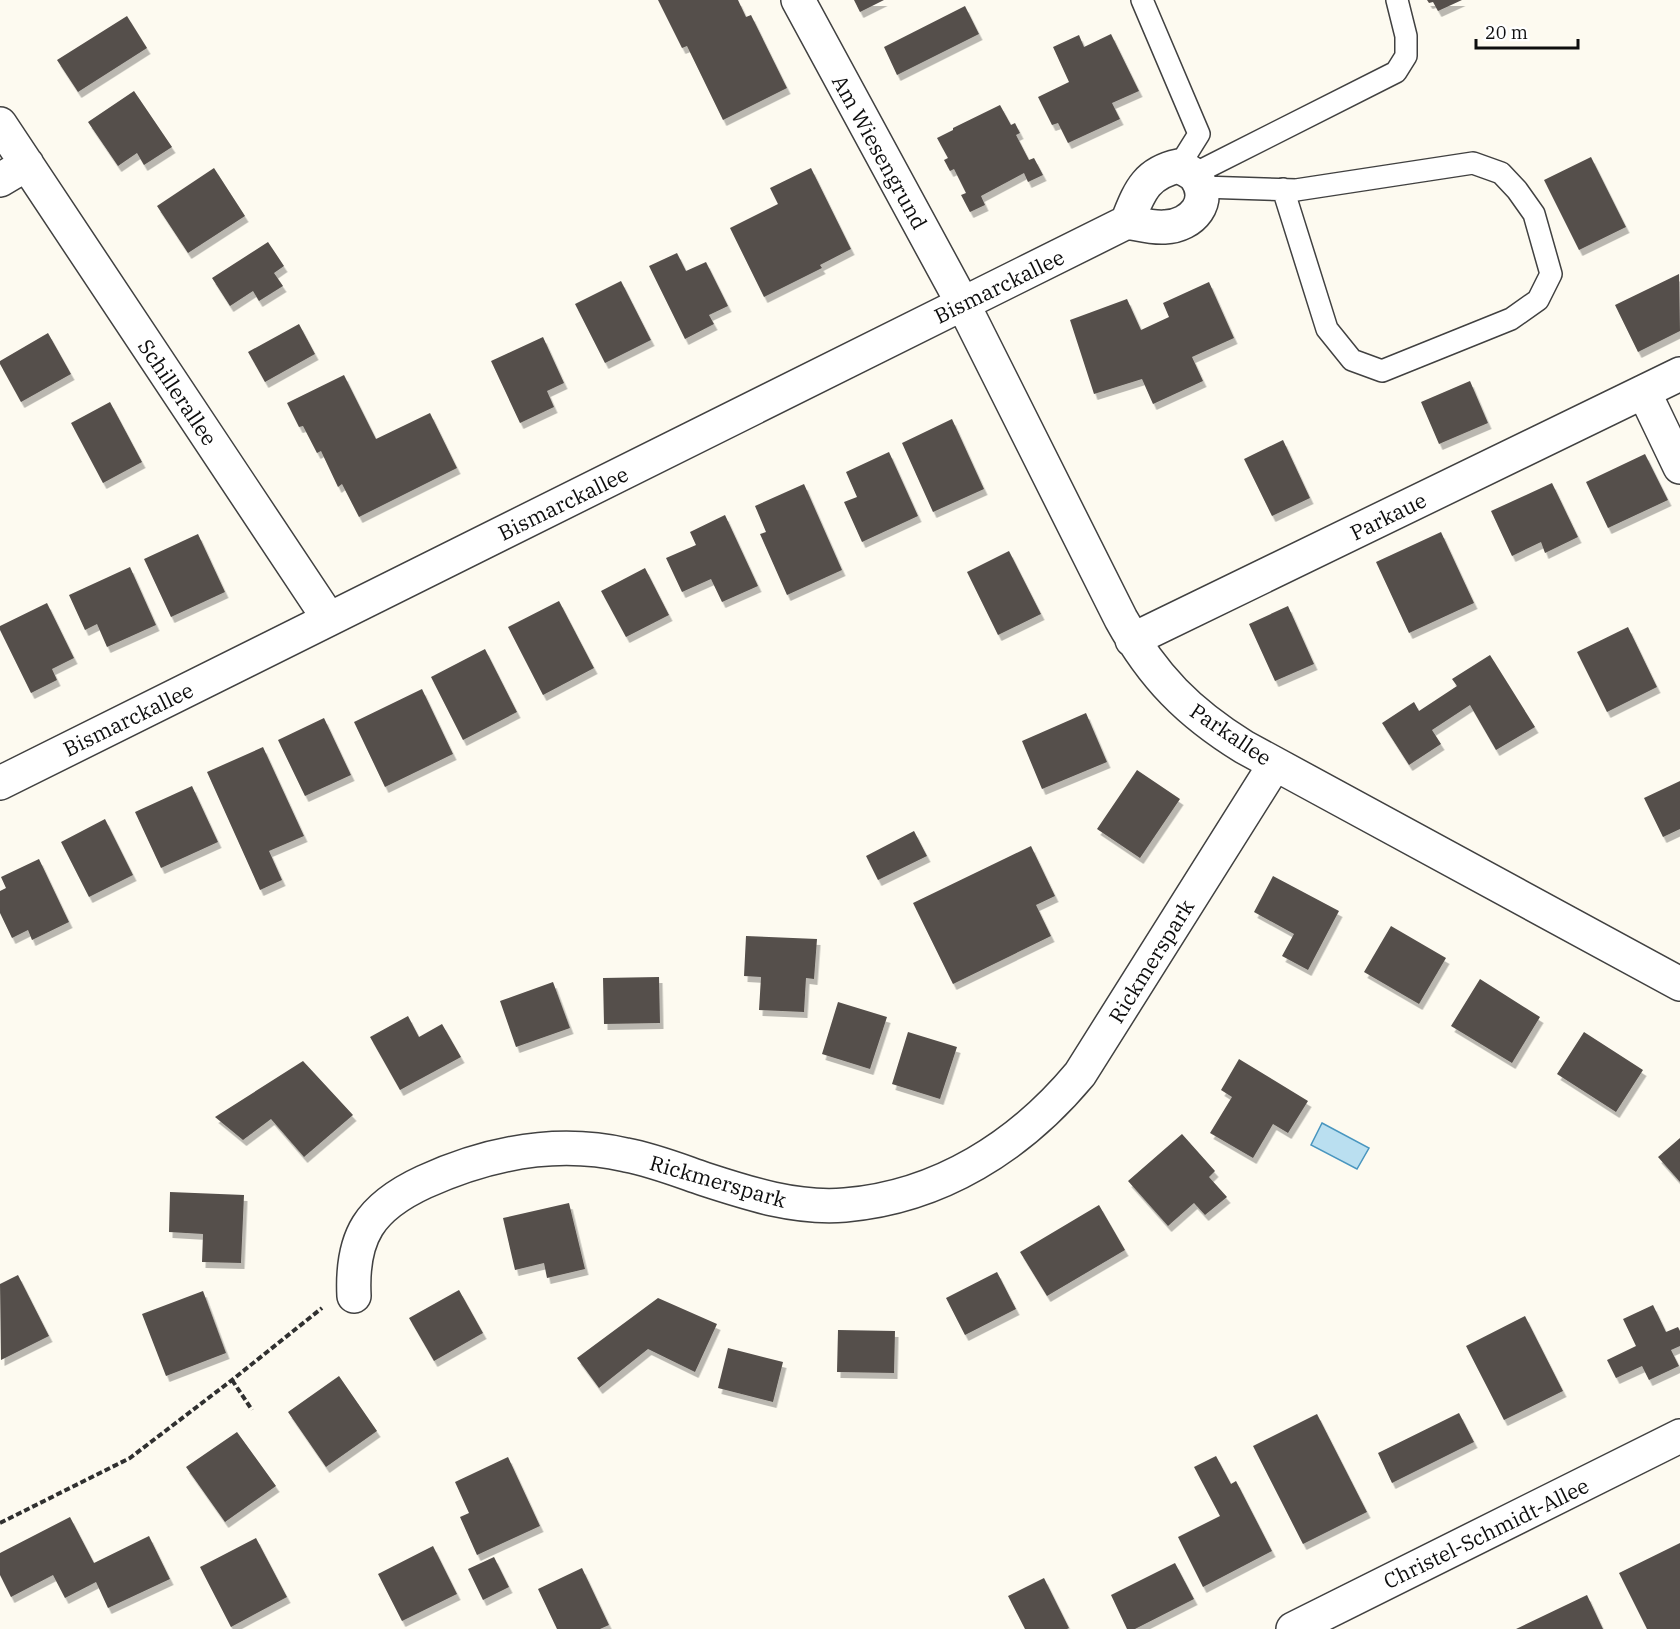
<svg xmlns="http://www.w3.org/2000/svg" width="1680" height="1629" font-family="'IBM Plex Serif',serif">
  <defs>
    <filter id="shadow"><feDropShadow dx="3.5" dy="6" stdDeviation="0" flood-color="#0004"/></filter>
  </defs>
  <rect width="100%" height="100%" fill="#fdfaf0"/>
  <path fill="#badff0" stroke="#4996bf" stroke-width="1.5" d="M 1322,1123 L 1369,1148 L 1357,1169 L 1311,1145 Z"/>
  <path fill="#554f4b" filter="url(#shadow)" d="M 658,0 L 738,0 L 746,17 L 751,15 L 787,88 L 723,120 L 687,46 L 682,48 Z
    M 854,0 L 884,0 L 860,12 Z
    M 1427,0 L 1462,0 L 1438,11 L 1433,2 L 1429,3 Z
    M 965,6 L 979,34 L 897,75 L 884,47 Z
    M 127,16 L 147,48 L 78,92 L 57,60 Z
    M 1111,34 L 1139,91 L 1112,103 L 1120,119 L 1068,143 L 1058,123 L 1052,125 L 1038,97 L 1069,82 L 1053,47 L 1079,35 L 1084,47 Z
    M 134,91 L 172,147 L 144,165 L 137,153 L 118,166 L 88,122 Z
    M 1000,105 L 1011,125 L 1015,123 L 1020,133 L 1016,135 L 1029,160 L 1034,158 L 1043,175 L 1028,182 L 1024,173 L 981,196 L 985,205 L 970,212 L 961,195 L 966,193 L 954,169 L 950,171 L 944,160 L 948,158 L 937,138 L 953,130 L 953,128 Z
    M 1591,157 L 1626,227 L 1579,250 L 1544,180 Z
    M 214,168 L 245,216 L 188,253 L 157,206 Z
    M 811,168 L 851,249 L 820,265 L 822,268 L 764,297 L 730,228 L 778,204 L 770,188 Z
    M 268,242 L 284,266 L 274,273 L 283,286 L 259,301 L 253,291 L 230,306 L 212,278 Z
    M 677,253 L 686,271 L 706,262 L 728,306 L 709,315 L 714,324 L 685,339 L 649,266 Z
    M 1679,274 L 1680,331 L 1638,352 L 1615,305 Z
    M 621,281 L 651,340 L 605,363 L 575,304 Z
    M 1209,282 L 1234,338 L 1192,357 L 1203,381 L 1153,404 L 1142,379 L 1094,394 L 1070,320 L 1127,299 L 1141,330 L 1169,317 L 1163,303 Z
    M 299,324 L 315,354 L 265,382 L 248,352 Z
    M 48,333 L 71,374 L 21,402 L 0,364 L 0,361 Z
    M 543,337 L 564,383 L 547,391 L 554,407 L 520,423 L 491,361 Z
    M 344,375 L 376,439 L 430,413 L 457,468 L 359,517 L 342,484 L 338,487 L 321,451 L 317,453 L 303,426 L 299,427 L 287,403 Z
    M 1470,381 L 1488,423 L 1439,444 L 1421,402 Z
    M 110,402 L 142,462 L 103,483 L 71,423 Z
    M 952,419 L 984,489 L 933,512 L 902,443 Z
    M 1283,440 L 1310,498 L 1272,516 L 1244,459 Z
    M 889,452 L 918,516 L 862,542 L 844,502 L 857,497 L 846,472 Z
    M 1645,454 L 1668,500 L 1608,528 L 1586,482 Z
    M 1552,483 L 1578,537 L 1545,553 L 1541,542 L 1512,556 L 1491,511 Z
    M 804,484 L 842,570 L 787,595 L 760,534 L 766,532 L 755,506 Z
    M 725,515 L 758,586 L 722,602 L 711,579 L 682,592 L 666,558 L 696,545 L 690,532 Z
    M 1441,532 L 1474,603 L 1409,633 L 1376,562 Z
    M 198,534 L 225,592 L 171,617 L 144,559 Z
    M 1009,551 L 1041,614 L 998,635 L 967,572 Z
    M 130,567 L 156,625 L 107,647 L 97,624 L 85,630 L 69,595 Z
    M 645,568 L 669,615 L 626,637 L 601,591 Z
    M 559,601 L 594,668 L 543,695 L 508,627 Z
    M 47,603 L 74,658 L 52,669 L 57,680 L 31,693 L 0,630 L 0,626 Z
    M 1288,606 L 1314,664 L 1275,681 L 1249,624 Z
    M 1628,627 L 1657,687 L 1607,712 L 1577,652 Z
    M 485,649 L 517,712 L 463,740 L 431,677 Z
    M 1490,655 L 1535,727 L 1496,750 L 1470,705 L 1432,730 L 1441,744 L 1409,765 L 1382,723 L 1414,702 L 1419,711 L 1457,686 L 1452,679 Z
    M 422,689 L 453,754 L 385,787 L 354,722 Z
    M 1086,713 L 1107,762 L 1042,789 L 1022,741 Z
    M 324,718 L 351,775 L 305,796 L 278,740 Z
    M 263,747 L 304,836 L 269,851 L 282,880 L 260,890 L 207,772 Z
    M 1137,770 L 1180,799 L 1140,858 L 1097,829 Z
    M 1680,781 L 1680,829 L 1663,837 L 1644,798 Z
    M 192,786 L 218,842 L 161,868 L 135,812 Z
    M 105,819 L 133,875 L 89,897 L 61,842 Z
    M 914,831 L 927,856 L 878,880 L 866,856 Z
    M 1031,846 L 1055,896 L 1036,905 L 1051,936 L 953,984 L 913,903 Z
    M 39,859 L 69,922 L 32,940 L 28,930 L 12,938 L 0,913 L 0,891 L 6,888 L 1,877 Z
    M 1273,876 L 1339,911 L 1308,970 L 1282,956 L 1294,934 L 1254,912 Z
    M 1391,926 L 1446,958 L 1419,1004 L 1364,972 Z
    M 746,936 L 817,939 L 814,979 L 806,978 L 804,1012 L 759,1010 L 761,977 L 744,976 Z
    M 659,977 L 660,1023 L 604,1024 L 603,978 Z
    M 1480,979 L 1540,1017 L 1512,1063 L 1451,1026 Z
    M 553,982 L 570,1028 L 516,1047 L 500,1001 Z
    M 838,1002 L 887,1017 L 870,1069 L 822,1054 Z
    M 408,1016 L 419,1037 L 442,1024 L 461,1057 L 400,1090 L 370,1037 Z
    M 908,1032 L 957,1047 L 940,1099 L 892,1084 Z
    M 1584,1032 L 1643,1070 L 1616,1112 L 1557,1074 Z
    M 1239,1059 L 1308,1101 L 1288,1133 L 1273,1124 L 1253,1158 L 1210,1133 L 1232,1097 L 1221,1090 Z
    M 303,1061 L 353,1115 L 304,1157 L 271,1119 L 243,1140 L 215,1117 Z
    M 1182,1134 L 1215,1171 L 1209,1177 L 1227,1197 L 1205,1215 L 1194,1203 L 1168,1226 L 1128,1181 Z
    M 1680,1138 L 1680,1182 L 1658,1157 Z
    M 170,1192 L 244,1195 L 241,1263 L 202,1262 L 203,1234 L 169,1232 Z
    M 569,1203 L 585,1269 L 547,1278 L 544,1263 L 515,1270 L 503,1218 Z
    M 1099,1205 L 1125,1250 L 1047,1296 L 1020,1252 Z
    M 997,1272 L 1016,1309 L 965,1335 L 946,1298 Z
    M 18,1275 L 49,1336 L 1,1360 L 0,1284 Z
    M 459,1290 L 483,1333 L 434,1361 L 409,1318 Z
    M 203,1291 L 226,1353 L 166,1376 L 142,1314 Z
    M 658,1298 L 717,1324 L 695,1372 L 648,1349 L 599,1388 L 577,1358 Z
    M 1653,1305 L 1666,1332 L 1678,1327 L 1680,1331 L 1680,1346 L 1671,1350 L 1679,1366 L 1649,1380 L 1642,1366 L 1616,1378 L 1607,1360 L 1636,1346 L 1623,1319 Z
    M 1525,1316 L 1563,1391 L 1504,1420 L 1466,1346 Z
    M 838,1330 L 895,1331 L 894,1373 L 837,1372 Z
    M 728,1348 L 783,1362 L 773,1402 L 718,1388 Z
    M 339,1376 L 377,1431 L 326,1467 L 288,1412 Z
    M 1459,1413 L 1474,1442 L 1392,1483 L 1378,1453 Z
    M 1317,1414 L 1367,1512 L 1303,1544 L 1253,1446 Z
    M 237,1432 L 276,1486 L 225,1522 L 186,1467 Z
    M 1216,1456 L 1231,1484 L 1236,1481 L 1272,1551 L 1203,1587 L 1178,1537 L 1220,1516 L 1194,1467 Z
    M 508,1457 L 540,1526 L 477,1555 L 460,1517 L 469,1513 L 455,1482 Z
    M 70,1517 L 94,1563 L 149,1536 L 170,1579 L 108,1608 L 96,1582 L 65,1598 L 53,1575 L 11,1597 L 0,1575 L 0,1553 Z
    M 256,1538 L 287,1597 L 231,1627 L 200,1567 Z
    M 1680,1543 L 1680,1629 L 1647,1629 L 1619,1573 Z
    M 433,1546 L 457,1594 L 402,1621 L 378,1574 Z
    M 494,1557 L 509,1587 L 483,1600 L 468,1569 Z
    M 1175,1563 L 1194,1599 L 1135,1629 L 1127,1629 L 1111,1595 Z
    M 582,1568 L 609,1625 L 600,1629 L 557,1629 L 538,1589 Z
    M 1044,1578 L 1069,1628 L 1067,1629 L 1025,1629 L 1008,1596 Z
    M 1587,1595 L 1603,1629 L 1516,1629 Z"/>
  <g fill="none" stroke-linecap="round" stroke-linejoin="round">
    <defs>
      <path id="lane" d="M 1142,0 L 1199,134 L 1179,166
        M 1194,174 L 1396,72 L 1406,56 L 1406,36 L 1397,0
        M 1202,187 L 1296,190 L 1473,163 L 1501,173 L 1517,190 L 1534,214 L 1551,274 L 1538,300 L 1511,319 L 1382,371 L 1352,360 L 1327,329 L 1283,189"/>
      <path id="street" d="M 798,0 L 963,304 L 1121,619 C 1153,677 1189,713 1244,747 L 1680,984
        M 0,124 L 329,619
        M 0,180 L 27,164
        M 1644,392 L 1680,467
        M 1132,640 L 1680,374
        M 0,783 L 1127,222 C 1139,224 1152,228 1165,227 C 1192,226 1214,201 1195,176 C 1191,172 1184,169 1179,166 C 1145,173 1139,193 1127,222
        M 354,1296 C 351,1236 370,1207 424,1182 C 488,1153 556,1139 626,1155 C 653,1160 678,1170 704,1179 C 750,1194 796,1209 845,1205 C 940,1197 1020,1146 1080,1074 L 1275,764
        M 1293,1629 L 1680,1436"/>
    </defs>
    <use href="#lane" stroke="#414141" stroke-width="24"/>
    <use href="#street" stroke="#414141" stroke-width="36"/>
    <path stroke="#303030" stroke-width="4" stroke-dasharray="6 3" stroke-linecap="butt" d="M 232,1380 L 252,1410
      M 0,1523 L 130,1458 L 232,1380 L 322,1308"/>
    <use href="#lane" stroke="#fff" stroke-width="21"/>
    <use href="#street" stroke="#fff" stroke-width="33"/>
  </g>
  <g text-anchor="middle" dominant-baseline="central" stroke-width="6" stroke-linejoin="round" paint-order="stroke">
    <g font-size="21" fill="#0e0e0e" stroke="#fff">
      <text transform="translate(880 152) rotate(61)">Am Wiesengrund</text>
      <text transform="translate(999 286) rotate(-26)">Bismarckallee</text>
      <text transform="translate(178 392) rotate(56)">Schillerallee</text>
      <text transform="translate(563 503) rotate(-26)">Bismarckallee</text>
      <text transform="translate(1388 516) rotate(-26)">Parkaue</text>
      <text transform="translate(128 719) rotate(-26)">Bismarckallee</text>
      <text transform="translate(1231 734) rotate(34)">Parkallee</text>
      <text transform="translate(1151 961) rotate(-58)">Rickmerspark</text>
      <text transform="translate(718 1181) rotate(16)">Rickmerspark</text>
      <text transform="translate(1486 1533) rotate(-26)">Christel-Schmidt-Allee</text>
    </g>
  </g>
  <path d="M1476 39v9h102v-9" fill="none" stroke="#0e0e0e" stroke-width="3"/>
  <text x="1485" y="39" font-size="18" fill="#0e0e0e" stroke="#ffffff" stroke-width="4.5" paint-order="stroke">20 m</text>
</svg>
